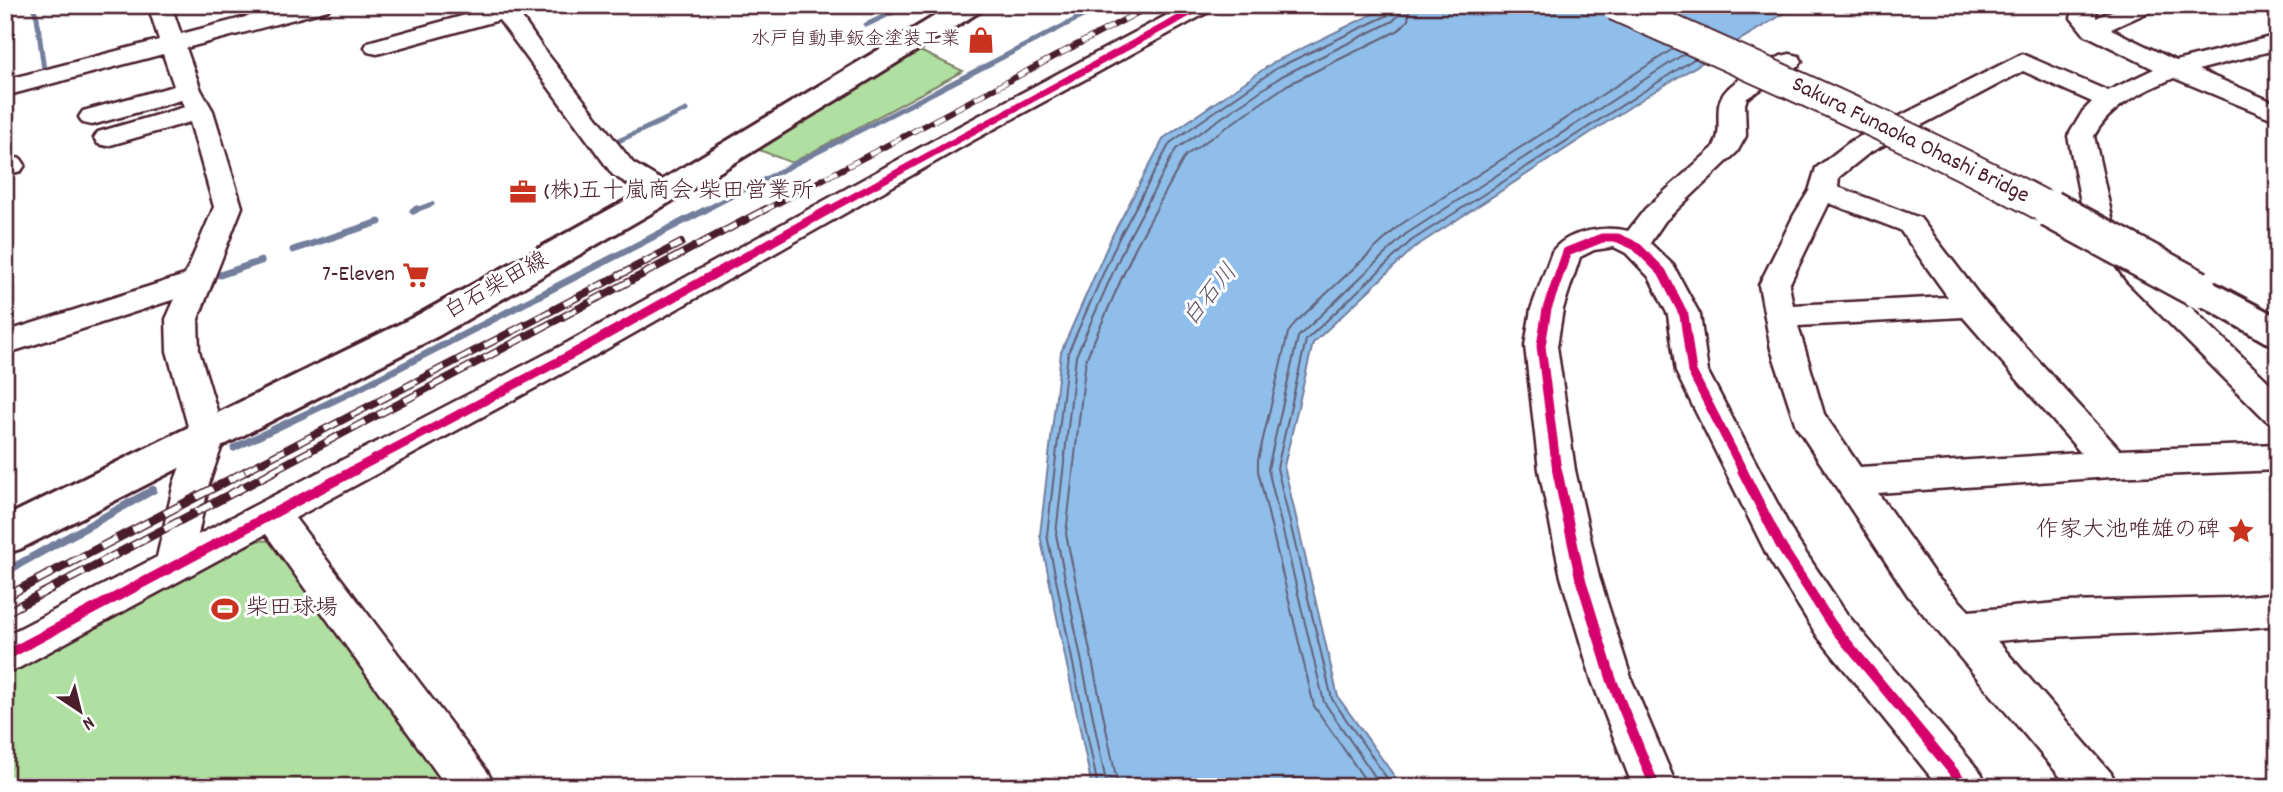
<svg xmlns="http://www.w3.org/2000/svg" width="2283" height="792" font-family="Dekko,'Klee One',sans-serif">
  <rect width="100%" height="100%" fill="#fff"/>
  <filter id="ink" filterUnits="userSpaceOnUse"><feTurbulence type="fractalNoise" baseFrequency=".0143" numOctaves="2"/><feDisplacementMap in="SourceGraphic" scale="14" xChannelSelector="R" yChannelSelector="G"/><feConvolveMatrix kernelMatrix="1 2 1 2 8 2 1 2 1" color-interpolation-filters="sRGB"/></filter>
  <g filter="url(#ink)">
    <path fill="#afe0a1" stroke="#7c8066" stroke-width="2" d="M 920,51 L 963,71 L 792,163 L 757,149 Z
      M 252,540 L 273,541 L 452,787 L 5,787 L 5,676 Z"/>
    <path fill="#8ebee9" stroke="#737e9d" stroke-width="2" d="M 1391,5 L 1798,5 L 1650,94 L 1415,247 L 1313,343 L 1284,466 L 1338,697 L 1402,787 L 1092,787 L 1040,535 L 1061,352 L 1112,236 L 1164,138 L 1274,62 Z"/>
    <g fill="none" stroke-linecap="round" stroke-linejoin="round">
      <path stroke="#655f77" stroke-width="2" d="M 1098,787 L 1047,535 L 1068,353 L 1118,240 L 1170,143 L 1277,68 L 1388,15 L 1392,5
        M 1107,787 L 1056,534 L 1076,356 L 1126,243 L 1176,149 L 1282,76 L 1393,21 L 1399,15 L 1401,5
        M 1118,787 L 1066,534 L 1086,359 L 1135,248 L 1185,156 L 1287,85 L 1399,30 L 1408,20 L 1411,5
        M 1370,787 L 1314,706 L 1258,471 L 1258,460 L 1288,333 L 1295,323 L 1400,225 L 1673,49
        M 1382,787 L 1324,702 L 1268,469 L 1298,337 L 1406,234 L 1684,54
        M 1393,787 L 1332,699 L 1277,468 L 1306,340 L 1411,241 L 1694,59"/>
      <path stroke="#737e9d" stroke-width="5" d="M 32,5 L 37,17 L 44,70
        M 866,25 L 908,5
        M 614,143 L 686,110
        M 413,211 L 432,204
        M 703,211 L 1104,5"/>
      <path stroke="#737e9d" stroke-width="7" d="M 413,211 L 417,209
        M 293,250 L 379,222
        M 220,275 L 261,261
        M 234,448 L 358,389 L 707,209"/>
      <path stroke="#737e9d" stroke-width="8" d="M 5,572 L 153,490"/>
      <defs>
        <path id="minor" d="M 148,5 L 171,5 L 181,34 L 292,5 L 331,5 L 328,10 L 186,48 L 201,90 L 213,111 L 242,207 L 198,319 L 199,351 L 225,437 L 209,483 L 198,535 L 565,344 L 954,129 L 1186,5 L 1215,5 L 1212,10 L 972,141 L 587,360 L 295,518 L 488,773 L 495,787 L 447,787 L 266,534 L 19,668 L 5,673 L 5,636 L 157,557 L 174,483 L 191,437 L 167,351 L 166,319 L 175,299 L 5,354 L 5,332 L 185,275 L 214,207 L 190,122 L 107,146 L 98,144 L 94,138 L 98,132 L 185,107 L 181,100 L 92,125 L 83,123 L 79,117 L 83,111 L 174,86 L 163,54 L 5,96 L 5,80 L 159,40 Z
          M 490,5 L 513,5 L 542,47 L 633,163 L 673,187 L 677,193 L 673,199 L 663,201 L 653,199 L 613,175 L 499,20 L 377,54 L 368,52 L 365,47 L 368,42 L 491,8 Z
          M 2075,5 L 2101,5 L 2096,11 L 2096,18 L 2125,5 L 2156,5 L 2153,10 L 2111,29 L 2176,61 L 2278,35 L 2278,49 L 2198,70 L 2278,104 L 2278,121 L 2174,78 C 2142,92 2111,105 2094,136 L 2113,222 L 2149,267 L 2278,391 L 2278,423 L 2266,420 L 2127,281 L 2089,229 L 2085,223 L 2068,136 L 2083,111 L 2092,102 L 2023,71 L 1869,153 L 1839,177 L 1838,187 L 1920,218 L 1982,299 L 2120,450 L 2278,444 L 2278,470 L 2111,477 L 1878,493 L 1935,575 L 1969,611 L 2067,602 L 2229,598 L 2278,593 L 2278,625 C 2184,635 2090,632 1997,641 L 2111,773 L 2118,787 L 2069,787 L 1909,597 L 1796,426 L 1771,349 L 1759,285 L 1794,215 L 1809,191 L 1816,168 L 1851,141 L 2022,54 L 2108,91 L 2154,69 L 2084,34 L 2071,18 ZM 1829,203 L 1900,230 L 1948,297 L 1793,305 L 1789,285 ZM 1963,317 L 2081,453 L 1860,467 L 1824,414 L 1798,326 Z
          M 1790,54 L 1799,56 L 1802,61 L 1799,66 L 1747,98 L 1745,104 L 1746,136 L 1737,152 L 1665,221 L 1650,243 L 1673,265 L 1700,315 L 1708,372 L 1795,537 L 1846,613 L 1981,773 L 1988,787 L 1939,787 L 1818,637 L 1769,559 L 1676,372 L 1668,315 L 1649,277 L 1626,253 L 1614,247 L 1594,250 L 1580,257 L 1563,309 L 1557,346 L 1575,470 L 1599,577 L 1632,681 L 1677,787 L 1633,787 L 1592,681 L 1561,577 L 1539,470 L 1525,346 L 1531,309 L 1552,252 C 1566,231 1605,225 1628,231 L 1645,209 L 1713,148 C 1722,133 1717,122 1719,105 C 1722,82 1763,67 1781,56 Z
          M 11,157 L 21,159 L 25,165 L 21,171 L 5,175 L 5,158 Z"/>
        <path id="major" d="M 953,5 L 985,5 L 981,11 L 674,200 L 440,335 L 20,549 L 5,554 L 5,517 L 414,317 L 652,186 Z
          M 2198,277 L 2210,281 L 2278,317 L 2278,345 L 2265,342 L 2186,297 L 2180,289 L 2186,281 Z"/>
      </defs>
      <use href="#minor" stroke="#4a1f2b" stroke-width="5"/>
      <use href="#major" stroke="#4a1f2b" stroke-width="6"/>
      <use href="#minor" fill="#fff" fill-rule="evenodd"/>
      <use href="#major" fill="#fff" fill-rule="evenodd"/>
      <defs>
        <path id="rail-far2" d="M 763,211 L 1152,5"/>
        <path id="rail-far1" d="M 245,471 L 681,243
          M 272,471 L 766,209"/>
        <path id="rail" d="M 5,597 L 248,470
          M 5,613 L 276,470"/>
      </defs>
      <use href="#rail-far2" stroke="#4a1f2b" stroke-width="6"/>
      <use href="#rail-far1" stroke="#4a1f2b" stroke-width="8"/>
      <use href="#rail" stroke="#4a1f2b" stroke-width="9"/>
      <use href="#rail-far2" stroke="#fff" stroke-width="4.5" stroke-dasharray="12" stroke-linecap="butt"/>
      <use href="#rail-far1" stroke="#fff" stroke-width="5" stroke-dasharray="15" stroke-linecap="butt"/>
      <use href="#rail" stroke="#fff" stroke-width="6" stroke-dasharray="18" stroke-linecap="butt"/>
      <defs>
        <path id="major-bridge-far1" d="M 1615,5 C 1762,71 1911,135 2053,211"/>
        <path id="major-bridge" d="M 2050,209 L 2198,289"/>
      </defs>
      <use href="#major-bridge-far1" stroke="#4a1f2b" stroke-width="34" stroke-linecap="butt"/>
      <use href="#major-bridge" stroke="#4a1f2b" stroke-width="42" stroke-linecap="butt"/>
      <use href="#major-bridge-far1" stroke="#fff" stroke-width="30"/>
      <use href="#major-bridge" stroke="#fff" stroke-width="37"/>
      <defs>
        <path id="cycleway-far2" d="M 827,211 L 1204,5"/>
        <path id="cycleway-far1" d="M 352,471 L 576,352 L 830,209
          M 1557,471 L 1541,346 L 1547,309 L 1567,252 L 1602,238 L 1618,238 L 1636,246 L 1662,272 L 1684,315 L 1692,372 L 1743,471"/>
        <path id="cycleway" d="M 1557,470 L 1580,577 L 1612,681 L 1655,787
          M 1742,470 L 1782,548 L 1832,625 L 1966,787
          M 5,656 L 355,470"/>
      </defs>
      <use href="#cycleway-far2" stroke="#fff" stroke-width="10"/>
      <use href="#cycleway-far1" stroke="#fff" stroke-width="13"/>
      <use href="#cycleway" stroke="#fff" stroke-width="15"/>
      <use href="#cycleway-far2" stroke="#d6006c" stroke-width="7"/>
      <use href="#cycleway-far1" stroke="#d6006c" stroke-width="9"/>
      <use href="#cycleway" stroke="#d6006c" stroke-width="10"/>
    </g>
  </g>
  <defs>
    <symbol id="shop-bare" viewBox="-9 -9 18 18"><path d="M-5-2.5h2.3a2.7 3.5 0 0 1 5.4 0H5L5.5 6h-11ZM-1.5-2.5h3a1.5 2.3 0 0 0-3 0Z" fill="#c8321e" stroke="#fff" stroke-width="2.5" paint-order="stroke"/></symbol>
    <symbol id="office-bare" viewBox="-9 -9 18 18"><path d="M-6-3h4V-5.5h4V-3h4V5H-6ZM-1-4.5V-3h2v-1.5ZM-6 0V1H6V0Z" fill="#c8321e" stroke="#fff" stroke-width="2.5" paint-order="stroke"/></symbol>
    <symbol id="supermarket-bare" viewBox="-9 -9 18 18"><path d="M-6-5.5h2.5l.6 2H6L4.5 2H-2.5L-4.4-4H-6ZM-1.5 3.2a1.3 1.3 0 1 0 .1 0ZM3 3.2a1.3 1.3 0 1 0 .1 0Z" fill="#c8321e" stroke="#fff" stroke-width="2.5" paint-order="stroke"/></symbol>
    <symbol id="sight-bare" viewBox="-9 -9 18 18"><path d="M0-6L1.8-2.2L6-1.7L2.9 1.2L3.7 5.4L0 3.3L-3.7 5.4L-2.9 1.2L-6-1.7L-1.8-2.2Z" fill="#c8321e" stroke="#fff" stroke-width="2.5" paint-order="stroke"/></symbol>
    <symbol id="stadium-bare" viewBox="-9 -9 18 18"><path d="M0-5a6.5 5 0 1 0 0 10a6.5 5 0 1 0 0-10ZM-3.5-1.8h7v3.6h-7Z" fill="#c8321e" stroke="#fff" stroke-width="2.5" paint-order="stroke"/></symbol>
  </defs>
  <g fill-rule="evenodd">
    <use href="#shop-bare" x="962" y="21" width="38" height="38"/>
    <use href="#office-bare" x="504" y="173" width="38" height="38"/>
    <use href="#supermarket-bare" x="397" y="256" width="38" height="38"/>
    <use href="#sight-bare" x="2222" y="512" width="38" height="38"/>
    <use href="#stadium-bare" x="206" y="590" width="38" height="38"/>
  </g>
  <g text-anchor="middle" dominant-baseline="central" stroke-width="6" stroke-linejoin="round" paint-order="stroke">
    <g font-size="19" fill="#4a1f2b" stroke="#fff" text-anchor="end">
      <text x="960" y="40">水戸自動車鈑金塗装工業</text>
    </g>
    <g font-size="23" fill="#4a1f2b" stroke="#fff">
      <text transform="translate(1910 141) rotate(26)">Sakura Funaoka Ohashi Bridge</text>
      <text transform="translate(497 287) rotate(-29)">白石柴田線</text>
    </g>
    <g font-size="23" fill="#4a1f2b" stroke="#fff" text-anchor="start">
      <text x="544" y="192">(株)五十嵐商会 柴田営業所</text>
      <text x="395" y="275" text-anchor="end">7-Eleven</text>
      <text x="2220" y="531" text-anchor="end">作家大池唯雄の碑</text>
      <text x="246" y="609">柴田球場</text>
    </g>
    <g font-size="24" font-style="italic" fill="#62576e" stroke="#fff">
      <text transform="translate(1211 296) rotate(-51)">白石川</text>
    </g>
  </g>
  <rect width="2283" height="792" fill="none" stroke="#fff" stroke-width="28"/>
  <rect x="14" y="14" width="2255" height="764" fill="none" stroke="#4a1f2b" stroke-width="2.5" filter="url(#ink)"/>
  <g transform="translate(80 711) rotate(145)" stroke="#ffffff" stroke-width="5" paint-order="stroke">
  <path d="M0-5L12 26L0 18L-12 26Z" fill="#4a1f2b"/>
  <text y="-10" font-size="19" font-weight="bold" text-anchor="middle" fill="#4a1f2b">N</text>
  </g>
</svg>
